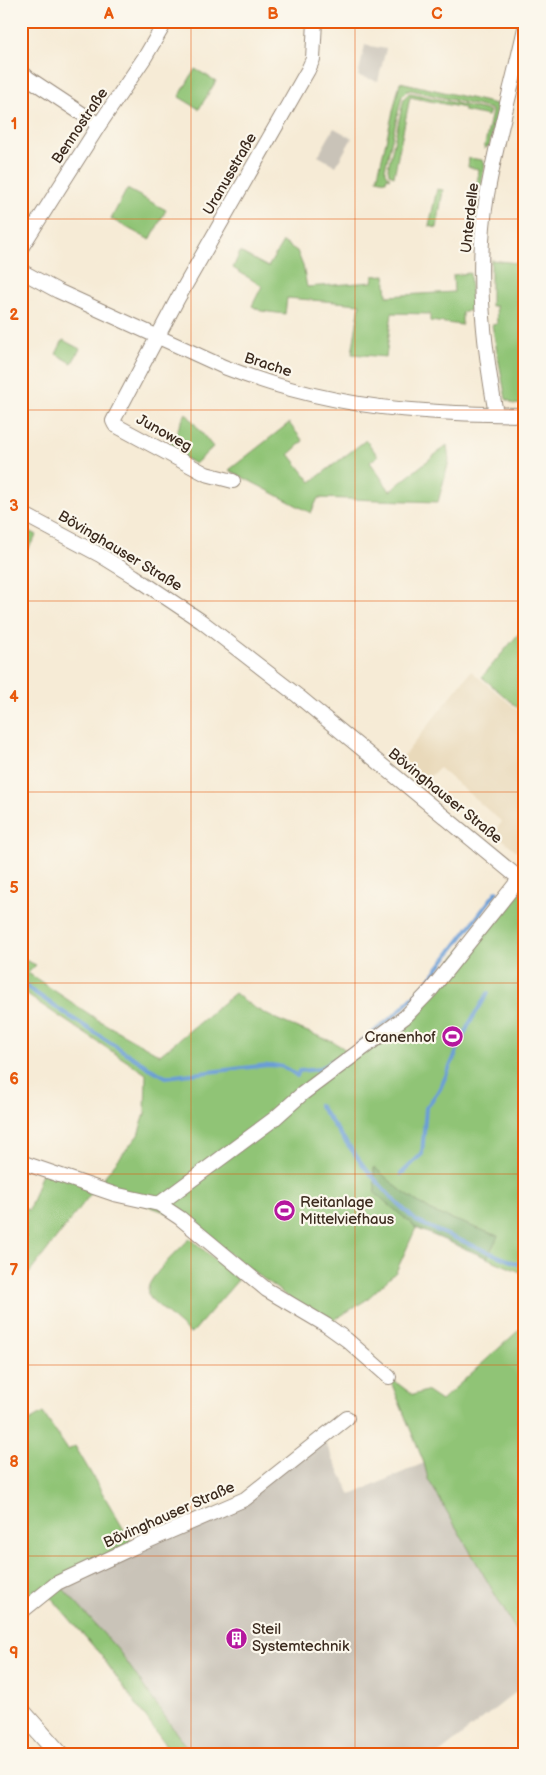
<svg xmlns="http://www.w3.org/2000/svg" width="546" height="1775" font-family="'Balsamiq Sans',sans-serif">
  <rect width="100%" height="100%" fill="#fbf7ec"/>
  <filter id="ink" filterUnits="userSpaceOnUse"><feTurbulence type="fractalNoise" baseFrequency=".02" numOctaves="2"/><feDisplacementMap in="SourceGraphic" scale="10" xChannelSelector="R" yChannelSelector="G"/><feConvolveMatrix kernelMatrix="1 2 1 2 8 2 1 2 1" color-interpolation-filters="sRGB"/></filter>
  <filter id="wash" filterUnits="userSpaceOnUse"><feTurbulence type="fractalNoise" baseFrequency=".0096" numOctaves="4" result="noise"/><feDisplacementMap in="SourceGraphic" scale="20" xChannelSelector="R" yChannelSelector="G"/><feGaussianBlur stdDeviation="1.12" result="paint"/><feColorMatrix in="noise" values="0 0 0 0 0 0 0 0 0 0 0 0 0 0 0 0 0 1.4 0 .05"/><feComposite in="paint" operator="in"/></filter>
  <g filter="url(#wash)">
    <rect width="100%" height="100%" fill="#f6ebd6"/>
    <path fill="#e9d9ba" d="M 471,671 L 525,716 L 525,848 L 520,854 L 494,832 L 502,822 L 439,768 L 427,779 L 402,758 Z"/>
    <path fill="#c9c3b8" d="M 365,45 L 386,49 L 378,81 L 358,76 Z
      M 334,128 L 352,138 L 336,166 L 318,156 Z
      M 323,1438 L 351,1495 L 424,1463 L 428,1479 L 525,1646 L 525,1685 L 438,1754 L 191,1754 L 119,1651 L 57,1583 L 245,1499 Z"/>
    <path fill="#90c476" stroke="#66774a" d="M 195,69 L 216,81 L 199,109 L 179,97 Z
      M 400,82 L 500,105 L 489,146 L 484,149 L 492,112 L 491,109 L 411,90 L 405,92 L 402,96 L 385,169 L 387,174 L 390,178 L 387,177 L 386,181 L 377,179 Z
      M 409,93 L 412,93 L 490,111 L 488,116 L 464,111 L 464,108 L 410,97 L 394,176 L 389,174 L 388,168 L 404,98 Z
      M 469,158 L 482,160 L 485,164 L 478,207 L 474,207 L 479,169 L 468,167 Z
      M 127,189 L 166,210 L 150,240 L 111,219 Z
      M 437,189 L 443,190 L 437,228 L 429,226 Z
      M 283,242 L 297,251 L 303,266 L 307,287 L 372,282 L 373,276 L 385,275 L 387,296 L 454,292 L 453,275 L 470,273 L 472,310 L 462,312 L 462,325 L 430,321 L 430,314 L 392,313 L 386,357 L 352,354 L 360,304 L 287,298 L 285,314 L 261,311 L 252,306 L 262,286 L 233,268 L 240,252 L 268,267 Z
      M 491,260 L 525,264 L 525,405 L 514,404 L 506,399 L 492,325 L 497,324 L 496,306 L 491,306 Z
      M 63,340 L 80,349 L 72,363 L 56,354 Z
      M 186,413 L 213,447 L 195,464 L 168,448 Z
      M 289,423 L 303,441 L 289,454 L 311,482 L 366,440 L 378,456 L 370,462 L 390,491 L 447,445 L 449,461 L 438,502 L 318,498 L 311,513 L 229,470 Z
      M 21,527 L 37,535 L 21,559 Z
      M 525,626 L 525,713 L 524,713 L 482,677 Z
      M 525,872 L 525,1274 L 487,1258 L 497,1236 L 433,1212 L 404,1193 L 374,1168 L 375,1191 L 416,1228 L 396,1272 L 366,1300 L 326,1325 L 181,1218 L 96,1187 L 21,1284 L 21,1207 L 29,1210 L 43,1170 L 96,1187 L 138,1135 L 145,1114 L 146,1074 L 21,991 L 21,958 L 36,965 L 28,973 L 98,1020 L 160,1055 L 235,993 C 257,1014 286,1023 313,1034 C 330,1041 340,1043 353,1057 L 405,1017 Z
      M 190,1238 L 238,1280 L 193,1332 L 189,1333 L 151,1299 C 148,1295 147,1292 148,1288 C 151,1275 180,1249 190,1238 Z
      M 520,1329 L 525,1334 L 525,1646 L 428,1479 L 424,1463 L 389,1377 L 413,1395 L 426,1391 L 441,1401 Z
      M 43,1413 L 68,1450 L 75,1446 L 134,1547 L 58,1583 L 119,1651 L 191,1754 L 172,1754 L 100,1654 L 49,1595 L 21,1608 L 21,1420 L 24,1424 Z"/>
    <path fill="#74aa67" stroke="#586a42" d="M 374,1167 L 404,1193 L 433,1212 L 498,1236 L 487,1258 L 416,1228 L 374,1192 L 375,1191 Z"/>
    <g fill="none" stroke-linecap="round" stroke-linejoin="round">
      <path stroke="#6b9ed6" stroke-width="4" d="M 522,962 L 525,958
        M 21,983 L 69,1016 L 151,1069 L 166,1077 L 268,1065 C 281,1065 287,1068 297,1076 L 299,1071 L 319,1069 L 343,1055
        M 358,1044 L 394,1016 L 426,984 L 497,891
        M 319,1105 L 365,1168 L 392,1198 L 416,1221 L 438,1231 L 525,1267
        M 401,1174 L 422,1154 L 426,1108 L 440,1089 L 469,1024 L 488,993"/>
    </g>
  </g>
  <g filter="url(#ink)">
    <g fill="none" stroke-linecap="round" stroke-linejoin="round">
      <defs>
        <path id="minor" d="M 21,71 L 28,78 L 99,125
          M 21,248 L 99,125 L 145,57 L 166,21
          M 21,271 L 58,291 L 224,367 C 288,392 356,407 425,411 C 458,414 492,414 525,415
          M 496,414 C 483,342 475,267 487,195 C 497,138 513,83 525,28
          M 233,481 L 206,474 L 115,425 L 113,421 L 178,298 L 308,70 L 313,59 L 315,21
          M 21,513 L 100,555 L 134,576 L 201,621 L 298,696 L 520,879
          M 21,1162 L 114,1194 L 159,1204 L 180,1218 L 267,1290 L 326,1325 L 347,1340 L 389,1377
          M 159,1204 L 274,1119 L 302,1094 L 405,1017 L 431,990 L 525,872
          M 21,1612 L 57,1583 L 134,1547 L 245,1499 L 347,1418"/>
        <path id="tertiary" d="M 21,1711 L 59,1754"/>
      </defs>
      <use href="#minor" stroke="#988a7a" stroke-width="16"/>
      <use href="#tertiary" stroke="#988a7a" stroke-width="20"/>
      <use href="#minor" stroke="#fff" stroke-width="14"/>
      <use href="#tertiary" stroke="#fff" stroke-width="18"/>
    </g>
  </g>
  <path fill="none" stroke="#e8590c" stroke-width="1" stroke-opacity="0.55" d="M 191,21 L 191,1754M 355,21 L 355,1754M 21,219 L 525,219M 21,410 L 525,410M 21,601 L 525,601M 21,792 L 525,792M 21,983 L 525,983M 21,1174 L 525,1174M 21,1365 L 525,1365M 21,1556 L 525,1556"/>
  <defs>
    <symbol id="stadium-disc" viewBox="-11 -11 22 22"><circle r="9.5" fill="#b5179e" stroke="#fbf7ec"/><path d="M0-5a6.5 5 0 1 0 0 10a6.5 5 0 1 0 0-10ZM-3.5-1.8h7v3.6h-7Z" fill="#fff"/></symbol>
    <symbol id="building-disc" viewBox="-11 -11 22 22"><circle r="9.5" fill="#b5179e" stroke="#fbf7ec"/><path d="M-4-6H4V6H1V3H-1V6H-4ZM-2.5-4.3h1.7v1.8h-1.7ZM.8-4.3h1.7v1.8H.8ZM-2.5-1h1.7V.8h-1.7ZM.8-1h1.7V.8H.8Z" fill="#fff"/></symbol>
  </defs>
  <g fill-rule="evenodd">
    <use href="#stadium-disc" x="440" y="1024" width="25" height="25"/>
    <use href="#stadium-disc" x="272" y="1198" width="25" height="25"/>
    <use href="#building-disc" x="224" y="1626" width="25" height="25"/>
  </g>
  <g text-anchor="middle" dominant-baseline="central" stroke-width="4.5" stroke-linejoin="round" paint-order="stroke">
    <g font-size="15" fill="#3b2a1e" stroke="#fbf7ec">
      <text transform="translate(80 126) rotate(-56)">Bennostraße</text>
      <text transform="translate(230 174) rotate(-60)">Uranusstraße</text>
      <text transform="translate(470 218) rotate(-84)">Unterdelle</text>
      <text transform="translate(268 365) rotate(18)">Brache</text>
      <text transform="translate(164 433) rotate(29)">Junoweg</text>
      <text transform="translate(120 551) rotate(31)">Bövinghauser Straße</text>
      <text transform="translate(445 796) rotate(39)">Bövinghauser Straße</text>
      <text transform="translate(169 1515) rotate(-24)">Bövinghauser Straße</text>
    </g>
    <g font-size="15" fill="#3b2a1e" stroke="#fbf7ec" text-anchor="start">
      <text x="436" y="1037" text-anchor="end">Cranenhof</text>
      <text x="300" y="1202">Reitanlage<tspan x="300" dy="17">Mittelviefhaus</tspan></text>
      <text x="252" y="1629">Steil<tspan x="252" dy="17">Systemtechnik</tspan></text>
    </g>
  </g>
  <rect width="546" height="1775" fill="none" stroke="#fbf7ec" stroke-width="55"/>
  <rect x="28" y="28" width="490" height="1720" fill="none" stroke="#e8590c" stroke-width="2"/>
  <g font-size="16" text-anchor="middle" font-weight="bold" fill="#e8590c">
    <text x="109" y="19">A</text>
    <text x="273" y="19">B</text>
    <text x="437" y="19">C</text>
    <text x="14" y="129">1</text>
    <text x="14" y="320">2</text>
    <text x="14" y="511">3</text>
    <text x="14" y="702">4</text>
    <text x="14" y="893">5</text>
    <text x="14" y="1084">6</text>
    <text x="14" y="1275">7</text>
    <text x="14" y="1467">8</text>
    <text x="14" y="1658">9</text>
  </g>
</svg>
